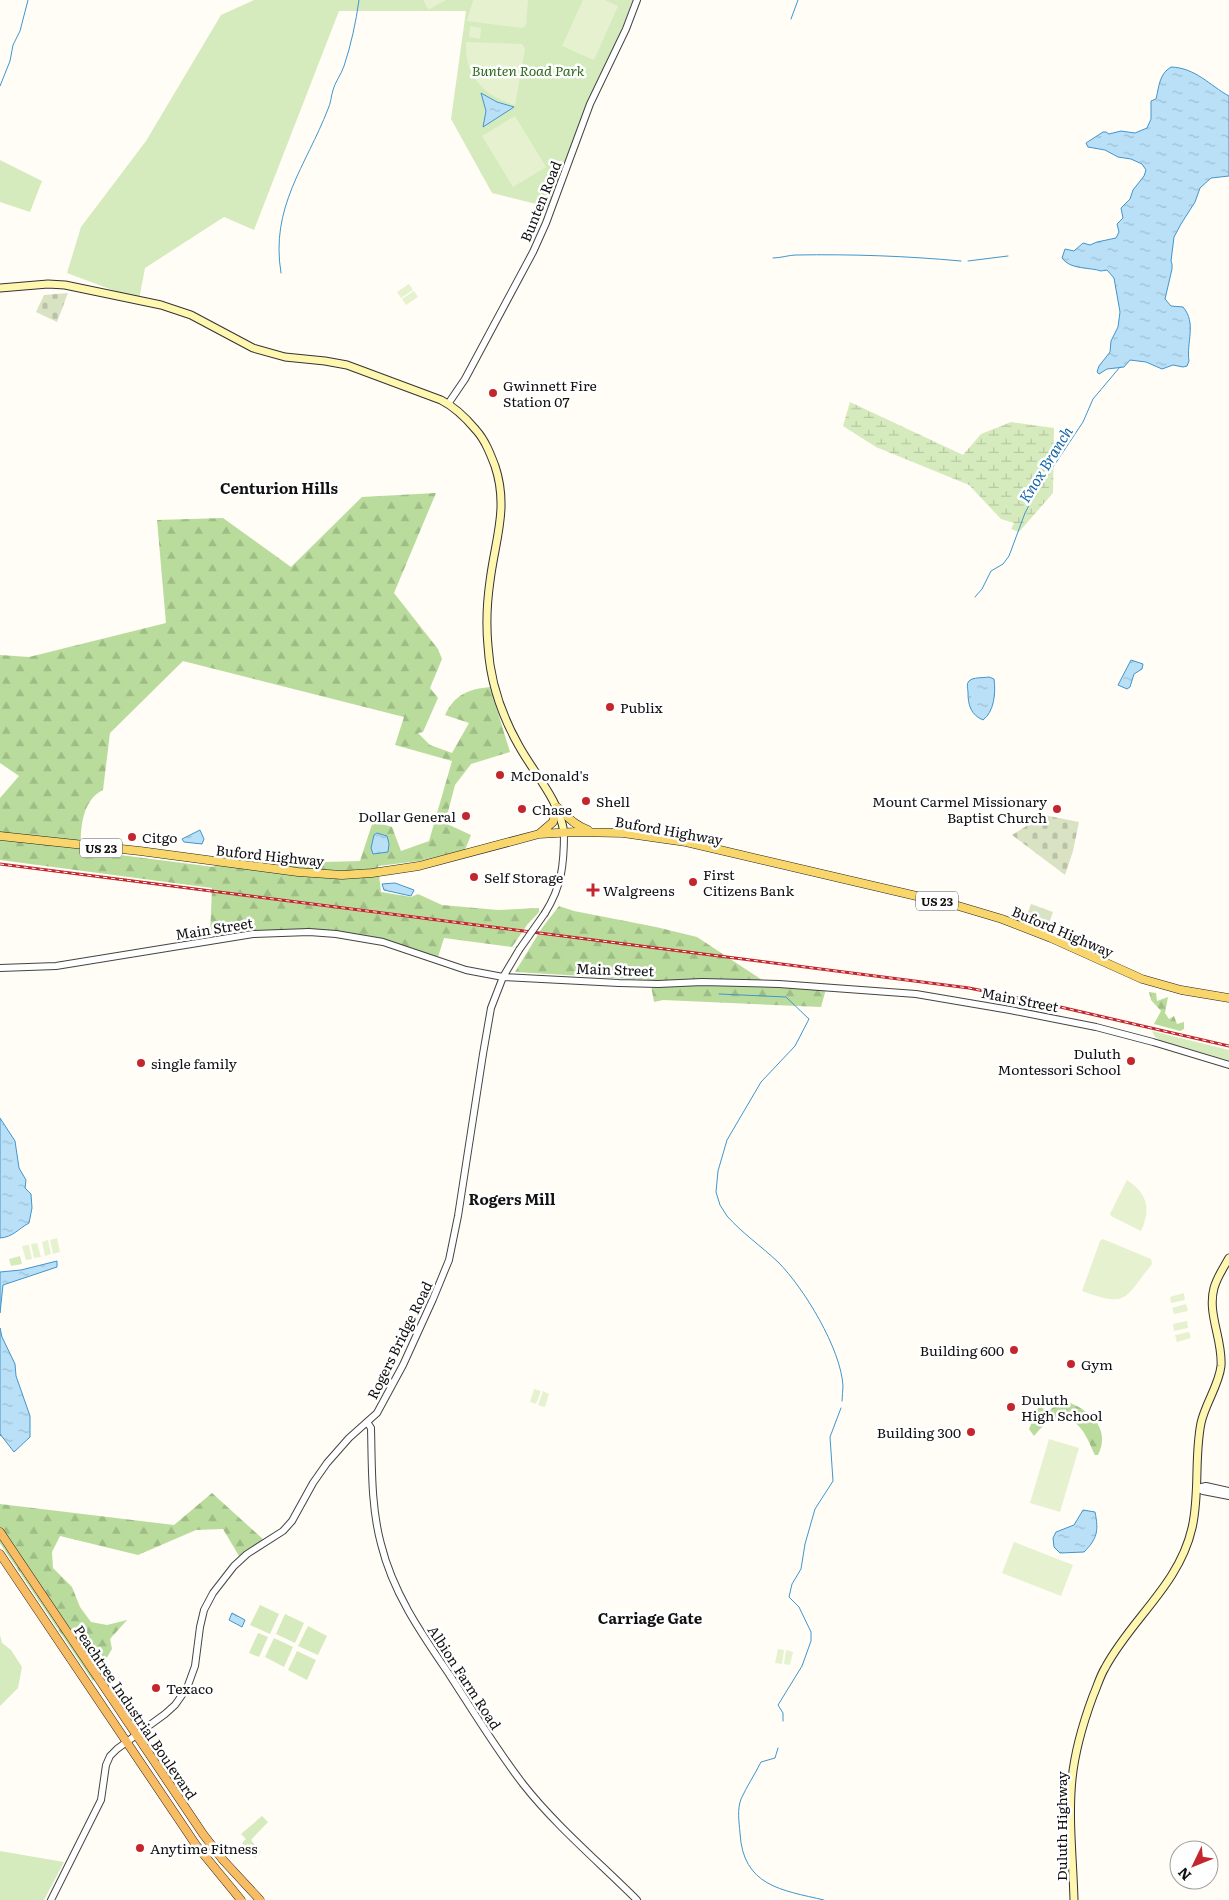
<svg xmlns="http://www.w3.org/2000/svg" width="1229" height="1900" font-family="Literata,serif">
  <defs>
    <pattern id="forest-firs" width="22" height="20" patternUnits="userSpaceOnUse" patternTransform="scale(1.25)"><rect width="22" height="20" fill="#b9dc9c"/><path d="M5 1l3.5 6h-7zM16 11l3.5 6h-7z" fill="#9ebc85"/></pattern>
    <pattern id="wetland-marsh" width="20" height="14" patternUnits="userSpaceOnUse" patternTransform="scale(1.25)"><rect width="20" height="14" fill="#d5ebbd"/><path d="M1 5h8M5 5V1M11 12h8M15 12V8" fill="none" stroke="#b6c8a1"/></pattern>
    <pattern id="cemetery-stones" width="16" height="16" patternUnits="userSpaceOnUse" patternTransform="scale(1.25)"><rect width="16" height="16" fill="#d9e3c4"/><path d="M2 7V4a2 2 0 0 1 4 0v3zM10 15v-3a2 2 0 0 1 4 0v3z" fill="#b9c2a7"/></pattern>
    <pattern id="water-ripples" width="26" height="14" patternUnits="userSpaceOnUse" patternTransform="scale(1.25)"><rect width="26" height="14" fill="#b9e0f7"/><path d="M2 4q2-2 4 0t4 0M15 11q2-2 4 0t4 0" fill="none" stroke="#9ebfd3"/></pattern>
  </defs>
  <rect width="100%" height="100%" fill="#fffdf5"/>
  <path fill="#d5ebbd" d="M 254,0 L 633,0 L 583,127 L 548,207 L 492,193 L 451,119 L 466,11 L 339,11 L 254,230 L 224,217 L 145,268 L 139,300 L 67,273 L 81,227 L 146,141 L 221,15 Z
    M 0,160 L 42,181 L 30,212 L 0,202 Z
    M 1152,1031 L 1229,1050 L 1229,1062 L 1162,1041 L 1155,1037 Z
    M 20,1256 L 22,1264 L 11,1266 L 9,1259 Z
    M 260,1605 L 279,1614 L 270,1634 L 250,1625 Z
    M 285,1614 L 304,1623 L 295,1643 L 276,1634 Z
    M 308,1626 L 327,1636 L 318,1655 L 298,1646 Z
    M 258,1633 L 268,1637 L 259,1657 L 249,1653 Z
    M 0,1635 L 2,1643 L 11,1650 L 22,1667 L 18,1688 L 0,1706 Z
    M 274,1638 L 293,1647 L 284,1667 L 265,1657 Z
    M 297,1651 L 316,1660 L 307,1680 L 288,1670 Z
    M 262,1816 L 268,1822 L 251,1840 L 261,1852 L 255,1858 L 242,1843 L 246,1839 L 241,1834 Z
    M 0,1851 L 64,1862 L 44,1900 L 0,1900 Z"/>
  <path fill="url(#forest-firs)" fill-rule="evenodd" d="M 436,493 L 394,593 L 438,649 L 442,659 L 430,688 L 438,698 L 423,732 L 418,733 L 430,745 L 452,753 L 469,723 L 445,715 C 455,694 469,689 490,687 L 510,752 L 471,764 L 455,785 L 445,823 L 471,835 L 465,850 L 419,861 L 378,866 L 381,892 L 411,897 L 418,894 L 442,905 L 498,910 L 539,908 L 539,912 L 527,925 L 512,947 L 444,938 L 438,957 L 352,934 L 257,933 L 210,937 L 212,888 L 0,860 L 0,798 L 19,776 L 0,763 L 0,655 L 29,657 L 166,623 L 157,520 L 223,518 L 291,567 L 362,497 ZM 183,661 L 404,717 L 395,745 L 452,761 L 429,841 L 401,851 L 392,827 L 373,821 L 360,861 L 215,865 L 214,867 L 81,850 C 80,829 82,800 103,790 L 110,733 Z
    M 559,906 L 574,911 L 656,927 L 697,937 L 765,982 L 826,989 L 821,1007 L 663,1000 L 654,1002 L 650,980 L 515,972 L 542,928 Z
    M 1149,992 L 1156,993 L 1157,1001 L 1168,997 L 1165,1013 L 1169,1019 L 1174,1016 L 1177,1024 L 1184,1022 L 1184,1029 L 1180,1031 L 1154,1024 L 1161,1011 L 1151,1000 Z
    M 1068,1402 C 1091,1411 1111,1429 1098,1455 L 1095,1455 C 1087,1438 1084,1427 1067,1417 C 1050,1419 1045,1423 1034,1436 L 1029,1429 L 1038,1408 L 1041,1407 L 1048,1412 L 1056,1404 Z
    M 212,1493 L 265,1541 L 239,1556 L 223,1529 L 196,1530 L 138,1555 L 60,1536 L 52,1552 L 53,1568 L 72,1587 L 80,1607 L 91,1622 L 107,1625 L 127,1620 L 110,1639 L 112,1649 L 93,1681 L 0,1543 L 0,1504 L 174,1525 Z"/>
  <path fill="url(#wetland-marsh)" d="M 850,402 L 963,455 L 981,434 L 1011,422 L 1054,428 L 1053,493 L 1019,532 L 1011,529 L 1014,523 L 1001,519 L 969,485 L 876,447 L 843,426 Z"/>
  <path fill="url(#cemetery-stones)" d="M 68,293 L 57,322 L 36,312 L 44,295 Z
    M 1044,815 L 1079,822 L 1073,851 L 1065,875 L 1012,835 Z
    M 1031,904 L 1053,912 L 1048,926 L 1026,918 Z"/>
  <path fill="#e6f2cf" d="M 423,0 L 446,0 L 430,9 L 428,9 Z
    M 473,0 L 528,0 L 526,25 L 523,28 L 467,21 Z
    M 583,0 L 605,0 L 618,6 L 594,60 L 562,46 Z
    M 470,26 L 481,28 L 480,39 L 469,37 Z
    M 466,42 L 522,44 L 525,49 L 515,105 C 484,96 464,75 466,42 Z
    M 515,116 L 546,167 L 513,187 L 482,136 Z
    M 409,284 L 413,290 L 401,298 L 397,292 Z
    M 414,291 L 418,297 L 406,305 L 402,299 Z
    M 1127,1180 C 1148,1194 1151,1209 1141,1231 L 1111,1216 L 1110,1214 Z
    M 57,1238 L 60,1252 L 53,1254 L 50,1240 Z
    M 1103,1239 L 1151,1259 L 1152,1264 C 1124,1299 1128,1308 1082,1291 L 1100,1241 Z
    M 48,1240 L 51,1254 L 45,1256 L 42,1242 Z
    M 37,1243 L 41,1257 L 34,1258 L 31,1244 Z
    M 29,1245 L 32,1259 L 26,1260 L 22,1246 Z
    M 1184,1293 L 1185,1300 L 1171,1303 L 1170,1297 Z
    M 1186,1304 L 1188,1311 L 1174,1314 L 1172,1308 Z
    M 1187,1321 L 1188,1328 L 1174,1331 L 1173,1324 Z
    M 1189,1332 L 1191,1338 L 1177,1342 L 1175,1335 Z
    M 534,1389 L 541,1391 L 536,1404 L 530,1402 Z
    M 543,1391 L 549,1394 L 545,1407 L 538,1405 Z
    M 1049,1439 L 1079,1448 L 1060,1512 L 1030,1503 Z
    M 1014,1542 L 1073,1565 L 1061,1596 L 1002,1573 Z
    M 778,1649 L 784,1650 L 782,1664 L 775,1663 Z
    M 786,1650 L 793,1652 L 790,1665 L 784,1664 Z"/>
  <path fill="url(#water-ripples)" stroke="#3f96cf" d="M 1171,67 C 1196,68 1209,85 1229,96 L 1229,176 L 1211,178 L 1200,188 L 1195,202 L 1181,224 L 1174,237 L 1171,261 L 1172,264 L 1172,269 L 1165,299 L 1171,306 L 1183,307 C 1197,323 1186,343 1189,361 L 1187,366 L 1183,367 L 1173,365 L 1162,369 L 1146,362 L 1130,360 L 1124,367 L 1107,369 L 1099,374 L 1097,372 L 1099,366 L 1110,352 L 1111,341 L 1118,327 L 1120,312 L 1114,278 L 1107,270 L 1101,271 C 1090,267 1070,270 1062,258 L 1065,249 L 1074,251 L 1083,243 L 1090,245 L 1097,242 L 1116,238 L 1119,232 L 1117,224 L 1123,218 L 1121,208 L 1130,199 L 1133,190 L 1144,176 L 1146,170 L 1142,164 L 1131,159 L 1118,157 L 1105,150 L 1088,147 L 1086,143 L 1103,132 L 1106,132 L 1109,134 L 1121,131 L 1135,133 L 1147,128 L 1151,119 L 1151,101 L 1156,99 C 1159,87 1159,74 1171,67 Z
    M 481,93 L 497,102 L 514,107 L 483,127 L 486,111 Z
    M 1131,660 L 1143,664 L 1142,669 L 1134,674 L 1130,687 L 1127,689 L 1118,685 Z
    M 989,677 L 994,679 C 996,693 994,712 983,720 C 971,715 968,705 968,693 C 968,689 966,684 969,681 C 973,677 983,678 989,677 Z
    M 200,830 L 204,839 L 202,844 L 184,842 L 182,839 Z
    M 377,833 L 387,836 L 389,844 L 388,852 L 373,854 L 371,848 L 374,835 Z
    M 395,883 L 414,890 L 411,896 L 384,890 L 382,884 Z
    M 0,1118 L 15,1141 L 19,1168 L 26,1180 L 25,1188 L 31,1194 L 32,1208 L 29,1223 C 18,1229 13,1237 0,1238 Z
    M 57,1261 L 57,1267 L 3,1285 L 0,1313 L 0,1272 L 21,1270 Z
    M 0,1328 L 2,1337 L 15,1364 L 16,1376 L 30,1416 L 30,1437 L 14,1452 L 0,1434 Z
    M 1083,1510 L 1095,1512 C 1099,1531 1097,1539 1084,1552 L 1060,1553 L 1054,1547 L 1053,1538 L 1056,1532 L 1074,1525 Z
    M 232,1613 L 245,1620 L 242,1627 L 229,1620 Z"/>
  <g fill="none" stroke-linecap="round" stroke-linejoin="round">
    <path stroke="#3f96cf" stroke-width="1" d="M 791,19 L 798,0
      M 0,86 L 10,61 L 13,45 L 20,31 L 28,0
      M 773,258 C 781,258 789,255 796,255 C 851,254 906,256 961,261
      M 968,261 L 1008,256
      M 281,273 C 270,207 306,166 328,109 C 331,103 331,96 333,90 C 335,82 341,75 344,66 C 351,45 356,22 359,0
      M 975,597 L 982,589 L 991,571 L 1003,564 L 1009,556 L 1025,513 L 1035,494 L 1083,422 L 1093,399 L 1120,367
      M 719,994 L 786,997 L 809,1019 L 795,1046 L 761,1082 L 727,1140 L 718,1171 L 716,1192 L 720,1205 L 727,1216 C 742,1233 761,1246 778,1262 C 804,1288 841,1349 843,1386 C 843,1391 842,1396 842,1401
      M 0,1436 L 1,1435
      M 783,1721 L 783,1713 L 778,1705 L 802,1666 L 811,1641 L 811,1632 L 799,1607 L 789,1597 L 792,1584 L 801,1569 L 805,1544 L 815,1509 L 833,1481 L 830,1437 L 841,1408
      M 778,1748 L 775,1758 L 761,1762 C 755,1774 747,1786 741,1799 C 737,1810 739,1821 740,1833 C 743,1886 781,1890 824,1900"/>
    <defs>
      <path id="tertiary" d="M 448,404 L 465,379 L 533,252 L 546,223 L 590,104 L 626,29 L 637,0
        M 545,913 C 562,886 564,864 564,833
        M 0,968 L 56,966 L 253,934 L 309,932 L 336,934 L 383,942 L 466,970 L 503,977 L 619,983 L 658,984 L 702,982 L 779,984 L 916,994 L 1010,1010 L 1096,1027 L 1153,1042 L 1229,1065
        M 367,1422 L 371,1428 C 372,1467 371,1507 381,1544 C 393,1593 421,1633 449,1674 C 473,1711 496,1749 523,1784 C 556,1826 599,1862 637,1900
        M 1197,1488 L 1203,1491 L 1229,1496
        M 1197,1488 L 1206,1486 L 1229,1491
        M 51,1900 L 101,1800 L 106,1765 L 110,1756 L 117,1749 L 165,1714 L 175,1705 L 187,1688 L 195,1666 L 200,1627 L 204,1610 L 213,1593 L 234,1566 L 247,1554 L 283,1531 L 292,1521 L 313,1483 L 327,1463 L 349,1438 L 377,1413 L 403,1365 L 433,1299 L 449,1260 L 458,1216 L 483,1054 L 491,1008 L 503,977 L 519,950"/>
      <path id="secondary" d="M 0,288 L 48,284 L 65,285 L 161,305 L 191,315 L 253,348 L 285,357 L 325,361 L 347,365 L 441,400 C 455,407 466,418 476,430 C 485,440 490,453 495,466 C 509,508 495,540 490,581 C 487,602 486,625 488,646 C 490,680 502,716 519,746 C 535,775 559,799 564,833
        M 1074,1900 C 1073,1860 1068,1819 1072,1779 C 1075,1750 1083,1723 1093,1696 C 1097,1687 1100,1676 1105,1668 C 1131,1619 1179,1585 1192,1528 C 1200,1494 1194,1458 1201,1423 C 1205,1404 1219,1385 1221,1366 C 1223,1340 1207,1314 1214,1288 C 1217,1277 1224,1267 1229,1258"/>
      <path id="primary" d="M 539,834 L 553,822 L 557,807 C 568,817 574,825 588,830
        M 0,836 L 140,851 L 298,872 L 342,875 L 372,873 L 419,866 L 539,834 L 575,832 L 623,833 L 686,842 L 955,905 L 1002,919 L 1051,938 L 1142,979 L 1181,990 L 1229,998"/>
      <path id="trunk" d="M 0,1532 L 203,1834 L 223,1860 L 260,1900
        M 0,1554 L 196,1845 L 241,1900"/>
    </defs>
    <use href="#tertiary" stroke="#444" stroke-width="8"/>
    <use href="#secondary" stroke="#333" stroke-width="9"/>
    <use href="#primary" stroke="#222" stroke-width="9"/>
    <use href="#trunk" stroke="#222" stroke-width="9"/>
    <use href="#tertiary" stroke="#fff" stroke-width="6"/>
    <use href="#secondary" stroke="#fff6b0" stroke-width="7"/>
    <use href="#primary" stroke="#f9d66b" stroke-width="8"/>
    <use href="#trunk" stroke="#f7bc64" stroke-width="8"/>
    <defs>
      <path id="rail" d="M 0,864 L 969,988 L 1043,1003 L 1229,1046"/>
    </defs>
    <use href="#rail" stroke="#c4262e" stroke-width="3"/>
    <use href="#rail" stroke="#fff" stroke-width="1" stroke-dasharray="4" stroke-linecap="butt"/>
    <defs>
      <path id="tertiary-bridge" d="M 519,950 L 545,913"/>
    </defs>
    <use href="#tertiary-bridge" stroke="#444" stroke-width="8" stroke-linecap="butt"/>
    <use href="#tertiary-bridge" stroke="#fff" stroke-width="6"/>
  </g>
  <g fill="#c4262e" stroke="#fff" stroke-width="2">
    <circle cx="493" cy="393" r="5"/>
    <circle cx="610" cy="707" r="5"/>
    <circle cx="500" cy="775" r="5"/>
    <circle cx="586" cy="801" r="5"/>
    <circle cx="522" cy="809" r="5"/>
    <circle cx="1057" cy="809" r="5"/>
    <circle cx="466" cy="816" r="5"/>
    <circle cx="132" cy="837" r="5"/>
    <circle cx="474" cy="877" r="5"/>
    <circle cx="693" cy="882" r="5"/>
    <path d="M590.5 882.5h5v5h5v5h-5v5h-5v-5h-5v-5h5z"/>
    <circle cx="1131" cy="1061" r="5"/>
    <circle cx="141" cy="1063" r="5"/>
    <circle cx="1014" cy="1350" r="5"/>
    <circle cx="1071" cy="1364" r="5"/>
    <circle cx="1011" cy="1407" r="5"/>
    <circle cx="971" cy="1432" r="5"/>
    <circle cx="156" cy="1688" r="5"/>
    <circle cx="140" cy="1848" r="5"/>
  </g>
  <g text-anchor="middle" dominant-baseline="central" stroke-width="5" stroke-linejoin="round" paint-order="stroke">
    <g fill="#fff" stroke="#585858" stroke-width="1">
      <rect x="80" y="838.5" width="42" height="19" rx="4"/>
      <rect x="916" y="891.5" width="42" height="19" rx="4"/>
    </g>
    <g font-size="12" font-weight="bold" fill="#111">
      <text x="101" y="848">US 23</text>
      <text x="937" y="901">US 23</text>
    </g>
    <g font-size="14" font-style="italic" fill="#2f6b1f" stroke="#fff">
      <text x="528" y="70">Bunten Road Park</text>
    </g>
    <g font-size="14" fill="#111" stroke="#fff">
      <text transform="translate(540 201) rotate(-68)">Bunten Road</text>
      <text transform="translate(669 830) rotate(10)">Buford Highway</text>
      <text transform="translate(270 855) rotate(6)">Buford Highway</text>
      <text transform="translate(214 928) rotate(-9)">Main Street</text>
      <text transform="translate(1063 931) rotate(23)">Buford Highway</text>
      <text transform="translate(615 969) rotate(2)">Main Street</text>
      <text transform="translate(1020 999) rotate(11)">Main Street</text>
      <text transform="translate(399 1340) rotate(-64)">Rogers Bridge Road</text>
      <text transform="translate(465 1677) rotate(57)">Albion Farm Road</text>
      <text transform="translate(136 1712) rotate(56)">Peachtree Industrial Boulevard</text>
      <text transform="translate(1061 1826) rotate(-90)">Duluth Highway</text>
    </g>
    <g font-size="14" fill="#111" stroke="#fff" text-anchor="start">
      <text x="503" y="385">Gwinnett Fire<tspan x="503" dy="16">Station 07</tspan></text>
      <text x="620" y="707">Publix</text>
      <text x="510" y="775">McDonald's</text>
      <text x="596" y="801">Shell</text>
      <text x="1047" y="801" text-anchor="end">Mount Carmel Missionary<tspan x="1047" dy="16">Baptist Church</tspan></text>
      <text x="532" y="809">Chase</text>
      <text x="456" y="816" text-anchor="end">Dollar General</text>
      <text x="142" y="837">Citgo</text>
      <text x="703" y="874">First<tspan x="703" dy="16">Citizens Bank</tspan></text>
      <text x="484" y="877">Self Storage</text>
      <text x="603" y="890">Walgreens</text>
      <text x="1121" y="1053" text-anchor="end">Duluth<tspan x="1121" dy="16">Montessori School</tspan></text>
      <text x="151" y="1063">single family</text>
      <text x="1004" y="1350" text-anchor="end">Building 600</text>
      <text x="1081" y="1364">Gym</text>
      <text x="1021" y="1399">Duluth<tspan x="1021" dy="16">High School</tspan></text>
      <text x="961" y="1432" text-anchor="end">Building 300</text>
      <text x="166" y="1688">Texaco</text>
      <text x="150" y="1848">Anytime Fitness</text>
    </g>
    <g font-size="15" font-style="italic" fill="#1768a6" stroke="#fff">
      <text transform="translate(1045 464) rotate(-58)">Knox Branch</text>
    </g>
    <g font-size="15" font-weight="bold" fill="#111" stroke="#fff">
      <text x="279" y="487">Centurion Hills</text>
      <text x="512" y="1198">Rogers Mill</text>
      <text x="650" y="1617">Carriage Gate</text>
    </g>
  </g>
  <g transform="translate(1194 1865) rotate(227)"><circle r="24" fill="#ffffff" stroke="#a0a0a0"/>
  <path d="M0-4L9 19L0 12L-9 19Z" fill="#c4262e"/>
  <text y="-8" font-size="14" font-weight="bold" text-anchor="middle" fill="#111111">N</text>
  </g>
</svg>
